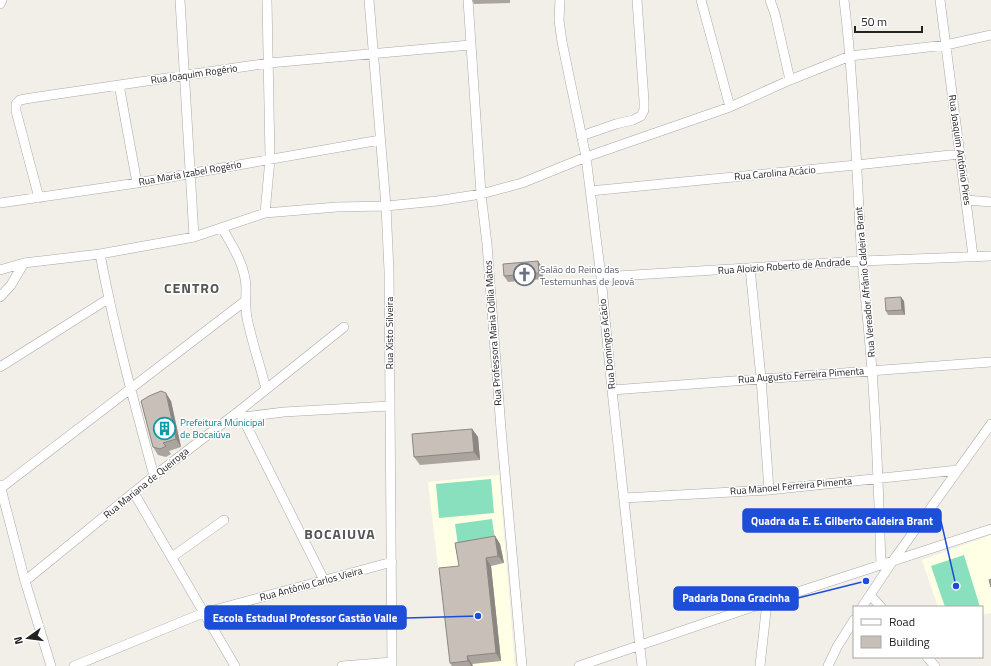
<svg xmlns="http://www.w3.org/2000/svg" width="991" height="666" font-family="'Titillium Web',sans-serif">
  <rect width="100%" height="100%" fill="#f2efe9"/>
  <path fill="#ffffe5" d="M 499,475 L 515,666 L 455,666 L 438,567 L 428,482 Z
    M 991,535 L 991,613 L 982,615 L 982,607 L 938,607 L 922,560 Z"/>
  <path fill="#88e0be" d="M 491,479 L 494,513 L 439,518 L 436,484 Z
    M 492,519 L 495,540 L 458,545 L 455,524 Z
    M 964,555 L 980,607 L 945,607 L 931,566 Z"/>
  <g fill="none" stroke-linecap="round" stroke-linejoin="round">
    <defs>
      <path id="minor" d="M 180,0 L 194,237
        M 369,0 L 386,206 L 389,271 L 392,666
        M 468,0 L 481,194 L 487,244 L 501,429 L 522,666
        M 560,0 L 559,20 L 562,42 L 586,157 L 601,277 L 612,390 L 642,666
        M 701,0 L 730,107
        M 770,0 L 775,14 L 790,80
        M 844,0 C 854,81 856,163 861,245 C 864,287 869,329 872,371 C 877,436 879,500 881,565
        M 940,0 L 973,256
        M 0,4 L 2,0
        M 119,85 L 137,183
        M 581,136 L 616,124 L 633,120 L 641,116 L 644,110 L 644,101 L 637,0
        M 590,191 L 856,165 L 960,154
        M 39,198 L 16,111 L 16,104 L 20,100 L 31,98 L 269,63 L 470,45
        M 966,200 L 991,202
        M 0,203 L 137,183 L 380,140
        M 265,213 L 270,159 L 267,0
        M 222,228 C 233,247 245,265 246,287 C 246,298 245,307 247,318 C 252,342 260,365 266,389
        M 100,254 C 114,329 134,402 154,476
        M 750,268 L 761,378 L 769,490
        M 0,270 L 24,263 L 100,254 L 194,237 L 265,213 L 337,207 L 386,206 L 437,201 L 481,194 L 522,183 L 586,157 L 730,107 L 790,80 L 850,56 L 946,45 L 991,35
        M 601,277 L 862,261 L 991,256
        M 0,297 L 11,285 L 24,263
        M 0,367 L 108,299
        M 612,390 L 991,362
        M 239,411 L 324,580
        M 243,417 L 284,412 L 389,406
        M 0,485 L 25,581 L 51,666
        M 1,488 L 245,301
        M 134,493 L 235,666
        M 624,498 L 769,490 L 958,470
        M 172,557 L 224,520
        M 25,581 L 154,476 L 239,411 L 344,327
        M 870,595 L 881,607
        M 862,607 L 892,562 L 991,424
        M 927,657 L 935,666
        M 74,666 L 203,613 L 392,562
        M 342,666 L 392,662
        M 579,666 L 767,602 L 991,529
        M 760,666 L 767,602
        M 828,666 L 837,647 L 854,620"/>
    </defs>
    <use href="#minor" stroke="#a9a9a9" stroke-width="10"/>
    <use href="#minor" stroke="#fff" stroke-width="9"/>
  </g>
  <path fill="#aba49e" d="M 472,0 L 510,0 L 510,3 L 474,4 Z
    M 542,267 L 543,279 L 508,282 L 504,276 Z
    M 904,301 L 905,315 L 888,315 L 886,311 Z
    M 171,401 L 181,447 L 169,451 L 171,454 L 166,457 L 158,455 L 153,447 Z
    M 472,429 L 478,437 L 480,460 L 420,465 L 414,457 Z
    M 495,536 L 500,544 L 504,563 L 491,566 L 501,661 L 472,664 L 473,666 L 452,666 L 450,663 L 459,566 Z"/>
  <path fill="#8b8681" d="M 538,261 L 542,267 L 543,279 L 539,273 Z
    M 901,297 L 904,301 L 905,315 L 902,310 Z
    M 166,393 L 171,401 L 181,447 L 176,439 Z
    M 472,429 L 478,437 L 480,460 L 474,452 Z
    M 495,536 L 500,544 L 504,563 L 498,556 Z
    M 486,558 L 491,566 L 501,661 L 496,653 Z
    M 467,656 L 472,664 L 473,666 L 471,666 L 468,661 Z"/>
  <path fill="#c7bfb8" stroke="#8b8681" d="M 538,261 L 539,273 L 504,276 L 503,264 Z
    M 901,297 L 902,310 L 886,311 L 885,298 Z
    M 161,391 L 166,393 L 176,439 L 163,443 L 166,446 L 160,449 L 153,447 L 141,401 L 149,396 Z
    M 472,429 L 474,452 L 414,457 L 412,434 Z
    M 495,536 L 498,556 L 486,558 L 496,653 L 467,656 L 468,661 L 450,663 L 439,568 L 459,566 L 455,543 Z
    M 991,579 L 991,587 L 989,580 Z"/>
  <defs>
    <symbol id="church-ring" viewBox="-11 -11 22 22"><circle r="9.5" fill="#fff" stroke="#6b7280" stroke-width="1.5"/><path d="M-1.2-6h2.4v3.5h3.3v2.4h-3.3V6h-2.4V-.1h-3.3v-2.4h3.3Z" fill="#6b7280"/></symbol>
    <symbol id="building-ring" viewBox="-11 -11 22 22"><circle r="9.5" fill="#fff" stroke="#0f9aa8" stroke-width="1.5"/><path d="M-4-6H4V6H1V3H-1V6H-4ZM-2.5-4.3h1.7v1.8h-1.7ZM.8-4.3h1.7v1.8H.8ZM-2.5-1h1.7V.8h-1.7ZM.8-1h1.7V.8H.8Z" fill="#0f9aa8"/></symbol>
  </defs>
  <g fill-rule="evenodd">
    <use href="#church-ring" x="512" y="262" width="25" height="25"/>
    <use href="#building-ring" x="152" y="416" width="25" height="25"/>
  </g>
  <g text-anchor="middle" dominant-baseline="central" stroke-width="3" stroke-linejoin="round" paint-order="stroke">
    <g font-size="10" fill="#222" stroke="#fff">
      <text transform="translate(194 74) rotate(-8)">Rua Joaquim Rogério</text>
      <text transform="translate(960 150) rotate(82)">Rua Joaquim Antônio Pires</text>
      <text transform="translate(190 173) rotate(-10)">Rua Maria Izabel Rogério</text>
      <text transform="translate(775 173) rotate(-5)">Rua Carolina Acácio</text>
      <text transform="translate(784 266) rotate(-4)">Rua Aloizio Roberto de Andrade</text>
      <text transform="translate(865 282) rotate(-95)">Rua Vereador Afrânio Caldeira Brant</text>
      <text transform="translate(389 333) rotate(-90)">Rua Xisto Silveira</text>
      <text transform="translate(493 333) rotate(-94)">Rua Professora Maria Odília Matos</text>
      <text transform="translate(607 344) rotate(-96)">Rua Domingos Acácio</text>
      <text transform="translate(801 375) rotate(-4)">Rua Augusto Ferreira Pimenta</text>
      <text transform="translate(146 483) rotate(-39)">Rua Mariana de Queiroga</text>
      <text transform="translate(791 486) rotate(-5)">Rua Manoel Ferreira Pimenta</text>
      <text transform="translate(311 584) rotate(-15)">Rua Antônio Carlos Vieira</text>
    </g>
    <g font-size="10" fill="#5b616d" stroke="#fff" text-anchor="start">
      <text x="540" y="269">Salão do Reino das<tspan x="540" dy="12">Testemunhas de Jeová</tspan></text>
    </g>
    <g font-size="10" fill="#0d838f" stroke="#fff" text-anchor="start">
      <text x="180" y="422">Prefeitura Municipal<tspan x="180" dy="12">de Bocaiúva</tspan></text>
    </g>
    <g font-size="14" font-weight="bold" letter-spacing="1" fill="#555" stroke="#fff">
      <text x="192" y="287">CENTRO</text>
      <text x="340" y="533">BOCAIUVA</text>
    </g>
  </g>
  <path fill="none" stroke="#1d4ed8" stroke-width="1.5" d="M956 586L941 521M866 581L798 598M478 616L406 618"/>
  <g fill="#1d4ed8" stroke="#fff" stroke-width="1.5">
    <circle cx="956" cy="586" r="4"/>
    <circle cx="866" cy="581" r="4"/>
    <circle cx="478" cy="616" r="4"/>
  </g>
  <g fill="#1d4ed8" stroke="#1d4ed8" stroke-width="1.5">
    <rect x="743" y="509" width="198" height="23" rx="4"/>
    <rect x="674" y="587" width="124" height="23" rx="4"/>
    <rect x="205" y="606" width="201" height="23" rx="4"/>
  </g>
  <g font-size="11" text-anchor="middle" font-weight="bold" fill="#fff">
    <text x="842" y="525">Quadra da E. E. Gilberto Caldeira Brant</text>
    <text x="736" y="602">Padaria Dona Gracinha</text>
    <text x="305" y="622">Escola Estadual Professor Gastão Valle</text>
  </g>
  <rect x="853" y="606" width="130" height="52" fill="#ffffff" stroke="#a7a7a7"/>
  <rect x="861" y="619" width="20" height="6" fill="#ffffff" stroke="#a7a7a7"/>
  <text x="889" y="626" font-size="12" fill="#222222">Road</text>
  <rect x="861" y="636" width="20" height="12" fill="#c7bfb8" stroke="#a7a7a7"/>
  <text x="889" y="646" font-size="12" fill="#222222">Building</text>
  <g transform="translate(28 638) rotate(256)" stroke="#ffffff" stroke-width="3" paint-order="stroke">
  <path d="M0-3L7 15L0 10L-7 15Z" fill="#222222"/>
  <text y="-6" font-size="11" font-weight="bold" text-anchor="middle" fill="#222222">N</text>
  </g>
  <path d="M855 26v6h67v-6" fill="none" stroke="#222222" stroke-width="2"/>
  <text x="861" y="26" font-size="12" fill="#222222" stroke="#ffffff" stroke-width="3" paint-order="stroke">50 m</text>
</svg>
